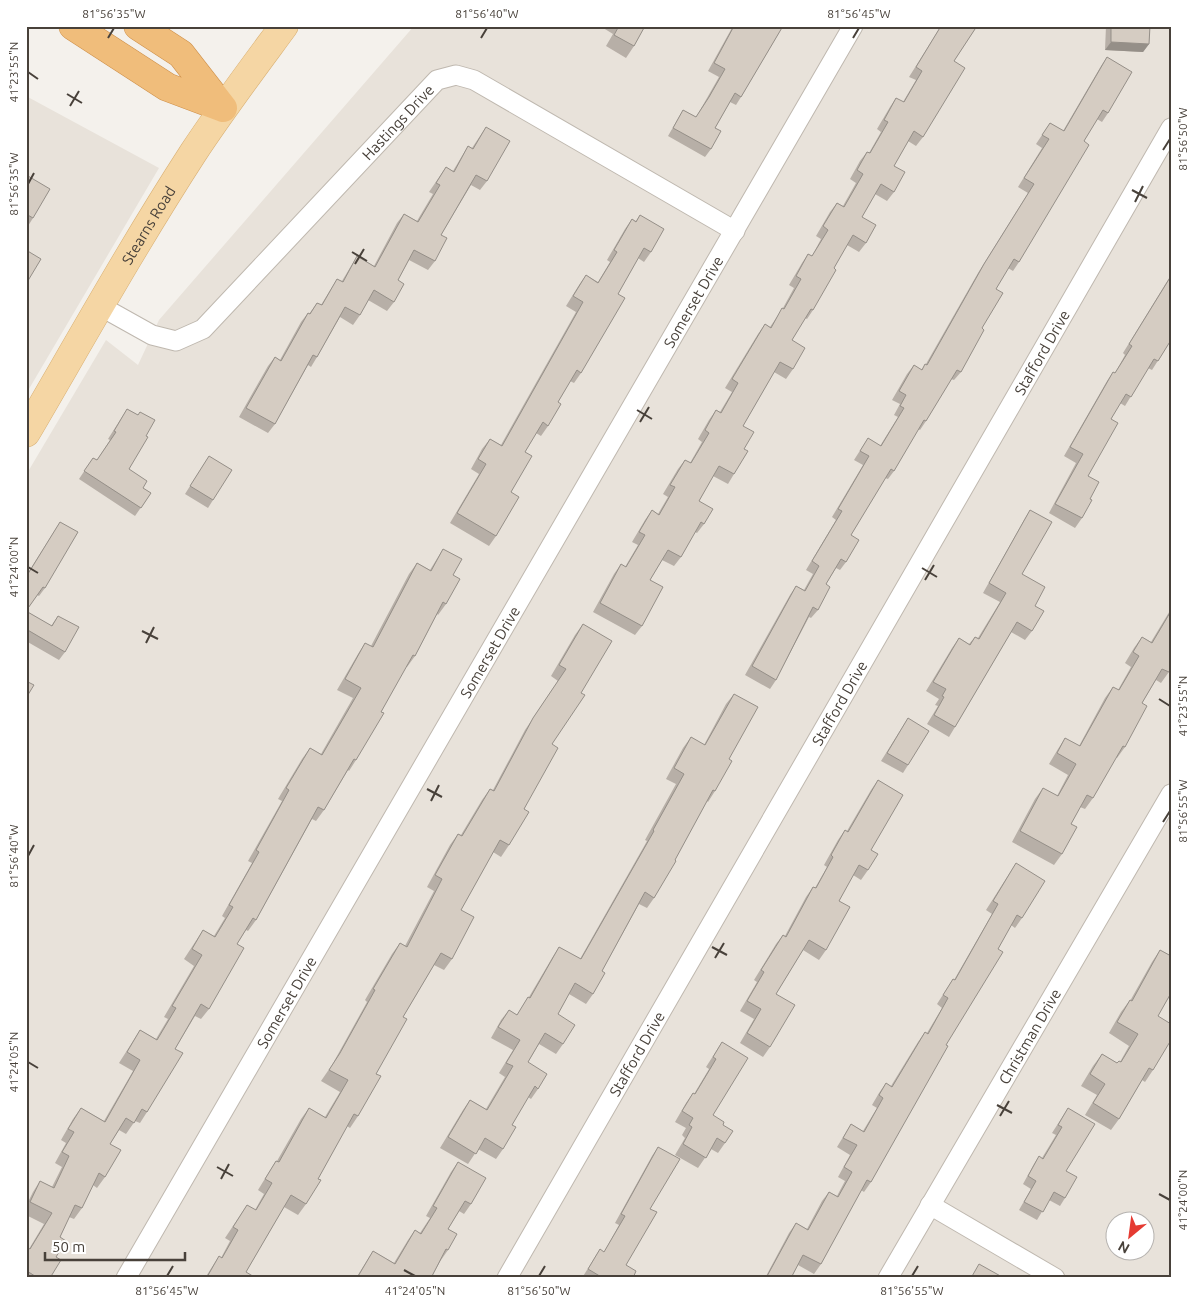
<svg xmlns="http://www.w3.org/2000/svg" width="1197" height="1304" font-family="Ubuntu,sans-serif">
  <rect width="100%" height="100%" fill="#f4f1ec"/>
  <path fill="#e8e2da" fill-rule="evenodd" d="M 414,26 L 1171,26 L 1171,1278 L 26,1278 L 26,475 L 106,340 L 138,365 L 159,320 ZM 1114,1222 L 1144,1222 L 1144,1252 L 1114,1252 Z
    M 26,96 L 159,168 L 26,394 Z"/>
  <g fill="none" stroke-linecap="round" stroke-linejoin="round">
    <defs>
      <g id="street">
        <path id="s1" d="M 100,306 L 152,335 L 176,341 L 203,329 L 437,80 L 456,75 L 474,80 L 735,231"/>
        <path d="M 930,1205 L 1055,1278"/>
        <path id="s2" d="M 126,1278 L 853,26"/>
        <path id="s3" d="M 507,1278 L 1171,128"/>
        <path id="s4" d="M 888,1278 L 1171,794"/>
      </g>
      <g id="primary">
        <path id="s5" d="M 26,433 C 81,339 134,244 193,153 C 222,109 253,68 284,26"/>
      </g>
      <path id="highway" d="M 73,26 L 167,87 L 223,108
        M 138,26 L 181,54 L 223,108"/>
    </defs>
    <use href="#street" stroke="#bfb8af" stroke-width="21"/>
    <use href="#primary" stroke="#d9b175" stroke-width="29"/>
    <use href="#highway" stroke="#cf914b" stroke-width="29"/>
    <use href="#street" stroke="#fff" stroke-width="19"/>
    <use href="#primary" stroke="#f5d6a4" stroke-width="28"/>
    <use href="#highway" stroke="#f0bd7b" stroke-width="28"/>
  </g>
  <path fill="#b7afa7" d="M 600,26 L 645,26 L 634,46 L 626,58 L 606,46 L 613,34 Z
    M 733,26 L 783,26 L 741,97 L 736,105 L 730,102 L 715,128 L 711,149 L 705,157 L 668,136 L 683,110 L 696,117 L 703,105 L 719,77 L 708,71 Z
    M 941,26 L 977,26 L 954,61 L 923,137 L 916,146 L 908,141 L 894,166 L 894,192 L 887,201 L 875,194 L 862,217 L 866,243 L 859,252 L 847,245 L 834,268 L 813,310 L 807,319 L 805,318 L 792,340 L 793,369 L 786,379 L 774,372 L 743,426 L 744,449 L 734,474 L 728,484 L 713,476 L 699,501 L 704,524 L 697,533 L 695,532 L 681,557 L 674,566 L 662,560 L 650,580 L 642,626 L 635,635 L 593,612 L 614,574 L 621,564 L 625,567 L 638,545 L 632,542 L 645,520 L 652,510 L 658,514 L 668,497 L 663,494 L 678,469 L 685,460 L 690,463 L 702,442 L 698,439 L 709,420 L 716,410 L 720,412 L 732,392 L 725,388 L 758,334 L 765,324 L 770,327 L 783,308 L 794,288 L 789,285 L 802,263 L 808,254 L 812,256 L 821,239 L 816,236 L 830,212 L 837,203 L 843,206 L 856,183 L 850,179 L 860,161 L 867,152 L 869,153 L 881,132 L 877,129 L 890,107 L 896,98 L 903,102 L 916,80 L 909,77 Z
    M 1106,26 L 1150,26 L 1149,44 L 1143,52 L 1105,50 Z
    M 1107,57 L 1108,113 L 1102,122 L 1097,119 L 1084,141 L 1019,262 L 1013,271 L 1008,268 L 996,289 L 982,328 L 961,372 L 954,380 L 951,379 L 926,421 L 920,430 L 918,429 L 894,471 L 888,479 L 885,478 L 851,535 L 846,562 L 840,570 L 836,568 L 826,584 L 818,610 L 811,618 L 809,617 L 776,680 L 770,689 L 745,675 L 790,595 L 796,586 L 804,590 L 813,574 L 806,570 L 836,520 L 832,517 L 863,465 L 854,460 L 868,438 L 880,446 L 898,417 L 894,415 L 900,404 L 892,400 L 907,374 L 914,365 L 921,370 L 926,364 L 978,273 L 1028,193 L 1018,187 L 1042,148 L 1036,144 L 1050,123 L 1063,131 L 1101,66 Z
    M 486,127 L 487,181 L 480,190 L 471,185 L 441,235 L 435,261 L 428,270 L 409,260 L 398,280 L 394,302 L 387,311 L 368,300 L 360,315 L 353,325 L 340,317 L 317,357 L 311,367 L 308,365 L 275,424 L 268,433 L 239,417 L 268,366 L 275,357 L 280,360 L 301,322 L 308,313 L 309,314 L 317,303 L 321,305 L 337,279 L 342,281 L 357,256 L 374,266 L 397,223 L 404,214 L 417,221 L 433,194 L 429,192 L 446,167 L 453,171 L 468,146 L 472,148 Z
    M 26,178 L 33,218 L 28,226 L 26,225 Z
    M 640,215 L 651,252 L 644,262 L 638,258 L 618,294 L 581,373 L 574,383 L 570,381 L 558,402 L 548,426 L 541,436 L 536,433 L 525,452 L 496,536 L 489,546 L 450,523 L 479,474 L 471,469 L 482,449 L 490,439 L 501,445 L 576,312 L 566,306 L 579,285 L 586,275 L 598,282 L 610,262 L 607,260 L 625,229 L 632,219 L 636,221 Z
    M 1171,275 L 1171,340 L 1152,370 L 1148,368 L 1125,406 L 1120,403 L 1111,419 L 1088,476 L 1090,499 L 1082,518 L 1075,528 L 1049,513 L 1076,463 L 1064,456 L 1107,381 L 1113,372 L 1115,373 L 1125,355 L 1123,353 Z
    M 127,409 L 138,415 L 140,412 L 146,436 L 129,469 L 143,488 L 151,493 L 135,516 L 79,479 L 93,458 L 97,460 L 110,440 L 108,439 Z
    M 209,456 L 213,500 L 208,508 L 185,494 Z
    M 1030,510 L 1022,574 L 1035,606 L 1032,631 L 1025,640 L 1011,632 L 955,727 L 949,737 L 927,724 L 938,706 L 935,705 L 939,699 L 926,691 L 952,648 L 959,638 L 969,644 L 975,637 L 978,638 L 1000,602 L 983,593 L 1024,520 Z
    M 60,522 L 45,588 L 39,596 L 37,595 L 26,611 L 26,576 Z
    M 443,549 L 453,575 L 446,604 L 438,615 L 437,614 L 415,656 L 407,667 L 406,666 L 381,712 L 356,760 L 349,771 L 348,770 L 324,810 L 316,821 L 312,819 L 256,920 L 248,931 L 246,930 L 237,944 L 209,1009 L 201,1019 L 195,1016 L 175,1049 L 147,1112 L 140,1123 L 135,1121 L 126,1134 L 119,1130 L 110,1144 L 105,1177 L 97,1188 L 93,1185 L 82,1208 L 74,1219 L 69,1217 L 60,1237 L 56,1257 L 50,1278 L 26,1278 L 26,1247 L 29,1249 L 44,1224 L 26,1215 L 26,1206 L 33,1192 L 40,1181 L 52,1187 L 62,1167 L 55,1163 L 66,1143 L 61,1140 L 73,1119 L 81,1108 L 104,1121 L 133,1071 L 119,1063 L 140,1030 L 156,1039 L 168,1019 L 164,1017 L 194,966 L 184,959 L 203,930 L 214,936 L 225,918 L 222,916 L 252,863 L 248,861 L 282,801 L 278,799 L 302,759 L 310,748 L 321,754 L 353,698 L 337,690 L 358,654 L 365,643 L 371,646 L 409,574 L 417,563 L 430,570 Z
    M 1171,609 L 1171,669 L 1161,683 L 1156,680 L 1142,703 L 1125,747 L 1117,758 L 1116,757 L 1093,798 L 1085,809 L 1080,807 L 1071,824 L 1062,854 L 1054,865 L 1012,842 L 1035,799 L 1043,788 L 1057,796 L 1068,775 L 1049,764 L 1058,749 L 1065,738 L 1079,746 L 1105,698 L 1113,687 L 1118,690 L 1131,667 L 1125,663 L 1134,648 L 1142,637 L 1151,642 Z
    M 26,611 L 51,626 L 58,616 L 65,652 L 59,660 L 26,641 Z
    M 583,624 L 581,693 L 552,744 L 509,845 L 501,857 L 493,852 L 461,910 L 452,959 L 444,970 L 434,965 L 403,1017 L 376,1074 L 358,1116 L 350,1128 L 347,1126 L 318,1179 L 306,1204 L 298,1215 L 284,1207 L 246,1272 L 256,1278 L 205,1278 L 219,1256 L 221,1258 L 230,1241 L 225,1238 L 247,1205 L 255,1210 L 264,1194 L 258,1190 L 269,1172 L 276,1161 L 277,1161 L 301,1119 L 309,1108 L 325,1117 L 340,1092 L 321,1081 L 332,1065 L 367,1002 L 365,1000 L 392,954 L 400,943 L 405,946 L 434,891 L 427,887 L 450,845 L 458,834 L 461,835 L 482,800 L 490,789 L 493,790 L 525,730 L 558,681 L 551,676 L 575,635 Z
    M 734,694 L 729,759 L 715,791 L 708,802 L 707,801 L 654,898 L 647,908 L 639,904 L 602,971 L 593,994 L 586,1004 L 569,994 L 558,1014 L 563,1044 L 556,1054 L 539,1044 L 528,1062 L 538,1089 L 531,1099 L 528,1097 L 512,1125 L 503,1149 L 496,1159 L 478,1149 L 468,1164 L 440,1148 L 463,1110 L 470,1100 L 486,1109 L 505,1077 L 499,1073 L 513,1050 L 491,1038 L 501,1020 L 509,1010 L 517,1015 L 528,997 L 529,997 L 552,958 L 559,947 L 580,959 L 647,841 L 645,840 L 676,784 L 666,779 L 683,748 L 691,737 L 704,745 L 726,704 Z
    M 908,718 L 908,765 L 903,773 L 881,761 Z
    M 878,780 L 868,870 L 861,880 L 853,875 L 839,901 L 826,950 L 819,960 L 803,950 L 776,994 L 770,1047 L 763,1057 L 740,1043 L 754,1019 L 740,1011 L 757,982 L 754,980 L 776,944 L 783,935 L 785,936 L 806,897 L 813,887 L 815,888 L 827,867 L 824,865 L 838,840 L 845,830 L 847,831 L 871,790 Z
    M 1016,863 L 1022,918 L 1015,928 L 1011,925 L 998,949 L 871,1182 L 864,1192 L 861,1190 L 821,1264 L 814,1274 L 798,1265 L 791,1278 L 765,1278 L 789,1233 L 796,1223 L 807,1229 L 822,1201 L 829,1192 L 837,1196 L 845,1181 L 838,1177 L 850,1155 L 837,1147 L 851,1124 L 863,1131 L 877,1108 L 872,1105 L 879,1093 L 886,1083 L 891,1086 L 918,1042 L 925,1032 L 927,1033 L 942,1008 L 937,1004 L 953,979 L 954,980 L 992,914 L 986,910 Z
    M 1160,950 L 1171,956 L 1171,1000 L 1168,998 L 1158,1016 L 1153,1070 L 1145,1082 L 1142,1080 L 1119,1119 L 1111,1130 L 1085,1115 L 1097,1095 L 1081,1086 L 1093,1066 L 1102,1054 L 1117,1063 L 1120,1062 L 1129,1046 L 1109,1033 L 1121,1012 L 1130,1000 L 1130,1001 L 1152,962 Z
    M 722,1042 L 713,1115 L 723,1125 L 725,1143 L 718,1153 L 711,1149 L 698,1168 L 675,1155 L 685,1138 L 682,1135 L 686,1128 L 675,1122 L 686,1103 L 693,1093 L 694,1094 L 709,1069 L 706,1067 Z
    M 1068,1108 L 1065,1198 L 1060,1206 L 1049,1200 L 1037,1220 L 1019,1210 L 1031,1189 L 1023,1184 L 1034,1164 L 1039,1156 L 1042,1158 L 1056,1135 L 1052,1133 Z
    M 658,1147 L 650,1209 L 626,1265 L 633,1278 L 582,1278 L 600,1249 L 604,1252 L 619,1225 L 615,1223 L 652,1156 Z
    M 458,1162 L 471,1204 L 464,1214 L 459,1211 L 448,1229 L 448,1250 L 441,1260 L 431,1278 L 356,1278 L 373,1251 L 394,1263 L 408,1240 L 415,1230 L 420,1233 L 430,1218 L 426,1216 L 451,1172 Z"/>
  <path fill="#958f88" d="M 1111,42 L 1149,44 L 1143,52 L 1105,50 Z"/>
  <path fill="#d5ccc2" stroke="#958f88" d="M 619,26 L 645,26 L 634,46 L 614,35 Z
    M 734,26 L 783,26 L 741,97 L 735,93 L 715,128 L 721,131 L 711,149 L 673,128 L 683,110 L 696,117 L 709,97 L 725,69 L 714,63 Z
    M 941,26 L 977,26 L 954,61 L 965,68 L 923,137 L 914,131 L 894,166 L 905,172 L 894,192 L 881,184 L 862,217 L 876,225 L 866,243 L 853,235 L 834,268 L 836,270 L 813,310 L 811,309 L 792,340 L 805,348 L 793,369 L 780,362 L 743,426 L 754,432 L 744,449 L 748,451 L 734,474 L 719,466 L 699,501 L 713,509 L 704,524 L 701,522 L 681,557 L 668,550 L 650,580 L 663,587 L 642,626 L 600,603 L 621,564 L 626,567 L 645,535 L 639,532 L 652,510 L 659,515 L 675,487 L 670,485 L 685,460 L 691,463 L 709,433 L 705,430 L 716,410 L 721,413 L 738,383 L 732,379 L 765,324 L 771,328 L 782,308 L 784,309 L 801,279 L 796,276 L 808,254 L 812,256 L 828,230 L 823,226 L 837,203 L 844,207 L 863,174 L 857,170 L 867,152 L 870,153 L 888,122 L 884,120 L 896,98 L 904,102 L 922,71 L 916,67 Z
    M 1111,26 L 1150,26 L 1149,44 L 1111,42 Z
    M 1107,57 L 1132,72 L 1108,113 L 1103,110 L 1084,141 L 1089,145 L 1019,262 L 1014,259 L 996,289 L 1003,293 L 982,328 L 984,330 L 961,372 L 957,370 L 926,421 L 924,420 L 894,471 L 891,469 L 851,535 L 859,540 L 846,562 L 841,559 L 826,584 L 830,587 L 818,610 L 813,607 L 776,680 L 752,666 L 796,586 L 805,591 L 819,566 L 812,561 L 842,511 L 838,509 L 869,456 L 860,451 L 868,438 L 881,446 L 904,408 L 900,406 L 906,395 L 899,391 L 914,365 L 922,370 L 925,364 L 927,365 L 984,264 L 1034,184 L 1024,178 L 1049,139 L 1042,135 L 1050,123 L 1064,131 Z
    M 486,127 L 510,141 L 487,181 L 476,175 L 441,235 L 447,238 L 435,261 L 414,250 L 398,280 L 404,284 L 394,302 L 374,290 L 360,315 L 345,307 L 317,357 L 313,355 L 275,424 L 246,408 L 275,357 L 281,361 L 308,313 L 310,314 L 317,303 L 322,305 L 337,279 L 343,282 L 357,256 L 375,267 L 404,214 L 418,222 L 440,185 L 436,183 L 446,167 L 454,172 L 468,146 L 473,149 Z
    M 28,176 L 50,189 L 33,218 L 26,214 L 26,178 Z
    M 640,215 L 664,229 L 651,252 L 644,248 L 618,294 L 625,298 L 581,373 L 577,370 L 558,402 L 561,404 L 548,426 L 543,422 L 525,452 L 532,456 L 511,492 L 519,497 L 496,536 L 457,513 L 486,464 L 478,459 L 490,439 L 502,446 L 583,302 L 573,296 L 586,275 L 598,283 L 617,252 L 614,250 L 632,219 L 636,222 Z
    M 26,250 L 41,259 L 26,284 Z
    M 1171,276 L 1171,340 L 1158,361 L 1154,359 L 1131,397 L 1126,394 L 1111,419 L 1118,423 L 1088,476 L 1099,482 L 1090,499 L 1092,500 L 1082,518 L 1055,504 L 1083,454 L 1070,447 L 1113,372 L 1115,373 L 1132,346 L 1129,344 Z
    M 127,409 L 138,415 L 140,412 L 155,420 L 146,436 L 148,437 L 129,469 L 147,481 L 143,488 L 151,493 L 141,508 L 84,471 L 93,458 L 97,460 L 116,432 L 114,431 Z
    M 209,456 L 232,470 L 213,500 L 190,486 Z
    M 1030,510 L 1052,522 L 1022,574 L 1045,587 L 1035,606 L 1044,611 L 1032,631 L 1017,622 L 955,727 L 934,715 L 944,697 L 942,696 L 946,689 L 933,682 L 959,638 L 970,645 L 975,637 L 979,639 L 1006,593 L 989,583 Z
    M 60,522 L 78,532 L 45,588 L 43,587 L 26,611 L 26,577 Z
    M 443,549 L 462,559 L 453,575 L 460,579 L 446,604 L 443,602 L 415,656 L 413,655 L 381,712 L 384,713 L 356,760 L 354,759 L 324,810 L 318,807 L 256,920 L 253,918 L 237,944 L 244,948 L 209,1009 L 201,1004 L 175,1049 L 183,1053 L 147,1112 L 142,1109 L 134,1123 L 126,1118 L 110,1144 L 121,1150 L 105,1177 L 99,1173 L 82,1208 L 75,1205 L 60,1237 L 66,1241 L 56,1257 L 61,1260 L 50,1278 L 38,1278 L 27,1271 L 26,1272 L 26,1247 L 30,1249 L 52,1213 L 30,1202 L 40,1181 L 54,1188 L 69,1156 L 62,1152 L 74,1132 L 68,1129 L 81,1108 L 105,1122 L 140,1060 L 127,1052 L 140,1030 L 157,1040 L 176,1008 L 172,1006 L 202,955 L 192,949 L 203,930 L 215,937 L 233,907 L 229,905 L 259,852 L 256,850 L 289,790 L 286,788 L 310,748 L 322,755 L 361,688 L 345,679 L 365,643 L 373,647 L 417,563 L 431,571 Z
    M 26,611 L 52,626 L 58,616 L 79,627 L 65,652 L 26,629 Z
    M 1171,611 L 1171,669 L 1169,672 L 1162,669 L 1142,703 L 1147,706 L 1125,747 L 1123,746 L 1093,798 L 1087,795 L 1071,824 L 1077,827 L 1062,854 L 1020,831 L 1043,788 L 1058,796 L 1076,764 L 1057,753 L 1065,738 L 1080,746 L 1113,687 L 1119,690 L 1139,656 L 1133,652 L 1142,637 L 1152,643 Z
    M 583,624 L 612,641 L 581,693 L 585,695 L 552,744 L 558,748 L 524,809 L 529,812 L 509,845 L 500,840 L 461,910 L 474,917 L 452,959 L 441,953 L 403,1017 L 407,1019 L 376,1074 L 381,1076 L 358,1116 L 354,1114 L 318,1179 L 321,1180 L 306,1204 L 291,1195 L 246,1272 L 256,1278 L 208,1278 L 207,1277 L 219,1256 L 222,1258 L 238,1230 L 233,1227 L 247,1205 L 256,1210 L 272,1183 L 265,1179 L 276,1161 L 279,1162 L 309,1108 L 326,1118 L 348,1080 L 329,1070 L 340,1053 L 375,990 L 373,989 L 400,943 L 407,947 L 442,879 L 435,875 L 458,834 L 462,836 L 490,789 L 494,791 L 533,718 L 566,669 L 559,665 Z
    M 26,681 L 34,685 L 26,698 Z
    M 734,694 L 758,707 L 729,759 L 732,761 L 715,791 L 713,790 L 675,860 L 676,861 L 654,898 L 645,892 L 602,971 L 605,973 L 593,994 L 575,983 L 558,1014 L 575,1025 L 563,1044 L 545,1033 L 528,1062 L 547,1074 L 538,1089 L 535,1086 L 512,1125 L 516,1127 L 503,1149 L 485,1138 L 476,1154 L 448,1137 L 470,1100 L 487,1110 L 513,1066 L 506,1063 L 520,1040 L 498,1027 L 509,1010 L 517,1015 L 528,997 L 530,998 L 559,947 L 581,959 L 654,831 L 653,830 L 684,774 L 674,768 L 691,737 L 705,745 Z
    M 908,718 L 929,731 L 908,765 L 887,753 Z
    M 878,780 L 903,795 L 871,850 L 878,854 L 868,870 L 859,865 L 839,901 L 850,907 L 826,950 L 809,940 L 776,994 L 795,1005 L 770,1047 L 747,1033 L 761,1009 L 747,1001 L 764,972 L 761,970 L 783,935 L 786,937 L 813,887 L 816,888 L 833,857 L 831,855 L 845,830 L 848,832 Z
    M 1016,863 L 1045,881 L 1022,918 L 1017,915 L 998,949 L 1003,952 L 946,1045 L 948,1046 L 871,1182 L 867,1180 L 821,1264 L 803,1255 L 791,1278 L 766,1278 L 796,1223 L 808,1230 L 829,1192 L 838,1197 L 852,1172 L 844,1167 L 857,1145 L 843,1138 L 851,1124 L 864,1132 L 883,1098 L 879,1095 L 886,1083 L 892,1087 L 925,1032 L 928,1034 L 948,998 L 943,995 L 953,979 L 955,980 L 998,904 L 993,901 Z
    M 1160,950 L 1171,956 L 1171,993 L 1158,1016 L 1171,1024 L 1171,1040 L 1153,1070 L 1149,1068 L 1119,1119 L 1093,1103 L 1105,1084 L 1090,1074 L 1102,1054 L 1117,1063 L 1119,1061 L 1121,1062 L 1138,1034 L 1117,1022 L 1130,1000 L 1132,1001 Z
    M 722,1042 L 748,1058 L 713,1115 L 724,1122 L 723,1125 L 733,1131 L 725,1143 L 717,1138 L 706,1158 L 683,1144 L 692,1127 L 689,1125 L 693,1118 L 682,1111 L 693,1093 L 695,1094 L 716,1059 L 713,1057 Z
    M 1068,1108 L 1095,1124 L 1066,1171 L 1077,1177 L 1065,1198 L 1054,1192 L 1043,1212 L 1024,1202 L 1036,1181 L 1028,1176 L 1039,1156 L 1043,1159 L 1062,1127 L 1058,1125 Z
    M 658,1147 L 680,1159 L 650,1209 L 657,1212 L 626,1265 L 636,1271 L 633,1278 L 603,1278 L 588,1269 L 600,1249 L 604,1252 L 625,1216 L 621,1214 Z
    M 458,1162 L 486,1178 L 471,1204 L 465,1201 L 448,1229 L 457,1234 L 448,1250 L 446,1249 L 431,1278 L 357,1278 L 373,1251 L 395,1264 L 415,1230 L 421,1234 L 437,1208 L 433,1206 Z
    M 979,1264 L 1004,1278 L 971,1278 Z"/>
  <path fill="none" stroke="#48413a" stroke-width="2" d="M 108,38 L 114,28M 481,38 L 487,28M 853,38 L 859,28M 28,72 L 38,79M 67,94 L 82,103M 70,106 L 79,91M 1163,150 L 1170,139M 28,184 L 34,173M 1132,190 L 1147,198M 1135,202 L 1143,186M 352,252 L 367,261M 355,264 L 364,249M 637,410 L 652,419M 640,422 L 649,407M 28,567 L 38,573M 922,568 L 937,577M 925,580 L 934,565M 142,631 L 158,639M 146,643 L 154,627M 1159,699 L 1170,706M 427,789 L 442,797M 431,801 L 439,785M 1163,822 L 1170,811M 28,856 L 34,845M 712,947 L 727,955M 715,958 L 724,943M 28,1062 L 38,1068M 997,1105 L 1012,1113M 1000,1116 L 1009,1101M 217,1167 L 233,1176M 221,1179 L 229,1164M 1159,1194 L 1170,1200M 404,1270 L 415,1276M 167,1276 L 173,1266M 539,1276 L 545,1266M 912,1276 L 918,1266"/>
  <g text-anchor="middle" dominant-baseline="central" stroke-width="5" stroke-linejoin="round" paint-order="stroke">
    <g font-size="15" fill="#48413a" stroke="#fff">
      <text stroke="none"><textPath href="#s1" startOffset="398">Hastings Drive</textPath></text>
      <text stroke="none"><textPath href="#s5" startOffset="241">Stearns Road</textPath></text>
      <text stroke="none"><textPath href="#s2" startOffset="1129">Somerset Drive</textPath></text>
      <text stroke="none"><textPath href="#s3" startOffset="1069">Stafford Drive</textPath></text>
      <text stroke="none"><textPath href="#s2" startOffset="724">Somerset Drive</textPath></text>
      <text stroke="none"><textPath href="#s3" startOffset="664">Stafford Drive</textPath></text>
      <text stroke="none"><textPath href="#s2" startOffset="319">Somerset Drive</textPath></text>
      <text stroke="none"><textPath href="#s4" startOffset="280">Christman Drive</textPath></text>
      <text stroke="none"><textPath href="#s3" startOffset="259">Stafford Drive</textPath></text>
    </g>
  </g>
  <rect width="1197" height="1304" fill="none" stroke="#ffffff" stroke-width="55"/>
  <g transform="translate(1130 1236) rotate(209)"><circle r="24" fill="#ffffff" stroke="#b6b3b0"/>
  <path d="M0-4L9 19L0 12L-9 19Z" fill="#e53b32"/>
  <text y="-8" font-size="14" font-weight="bold" text-anchor="middle" fill="#48413a">N</text>
  </g>
  <path d="M45 1252v8h140v-8" fill="none" stroke="#48413a" stroke-width="2.5"/>
  <text x="52" y="1252" font-size="15" fill="#48413a" stroke="#ffffff" stroke-width="4" paint-order="stroke">50 m</text>
  <rect x="28" y="28" width="1142" height="1248" fill="none" stroke="#48413a" stroke-width="2"/>
  <g font-size="12" text-anchor="middle" fill="#48413a">
    <text x="114" y="18">81°56'35"W</text>
    <text x="487" y="18">81°56'40"W</text>
    <text x="859" y="18">81°56'45"W</text>
    <text transform="translate(14 72) rotate(-90)" y="4">41°23'55"N</text>
    <text transform="translate(1183 139) rotate(-90)" y="4">81°56'50"W</text>
    <text transform="translate(14 184) rotate(-90)" y="4">81°56'35"W</text>
    <text transform="translate(14 567) rotate(-90)" y="4">41°24'00"N</text>
    <text transform="translate(1183 706) rotate(-90)" y="4">41°23'55"N</text>
    <text transform="translate(1183 811) rotate(-90)" y="4">81°56'55"W</text>
    <text transform="translate(14 856) rotate(-90)" y="4">81°56'40"W</text>
    <text transform="translate(14 1062) rotate(-90)" y="4">41°24'05"N</text>
    <text transform="translate(1183 1200) rotate(-90)" y="4">41°24'00"N</text>
    <text x="167" y="1295">81°56'45"W</text>
    <text x="415" y="1295">41°24'05"N</text>
    <text x="539" y="1295">81°56'50"W</text>
    <text x="912" y="1295">81°56'55"W</text>
  </g>
</svg>
